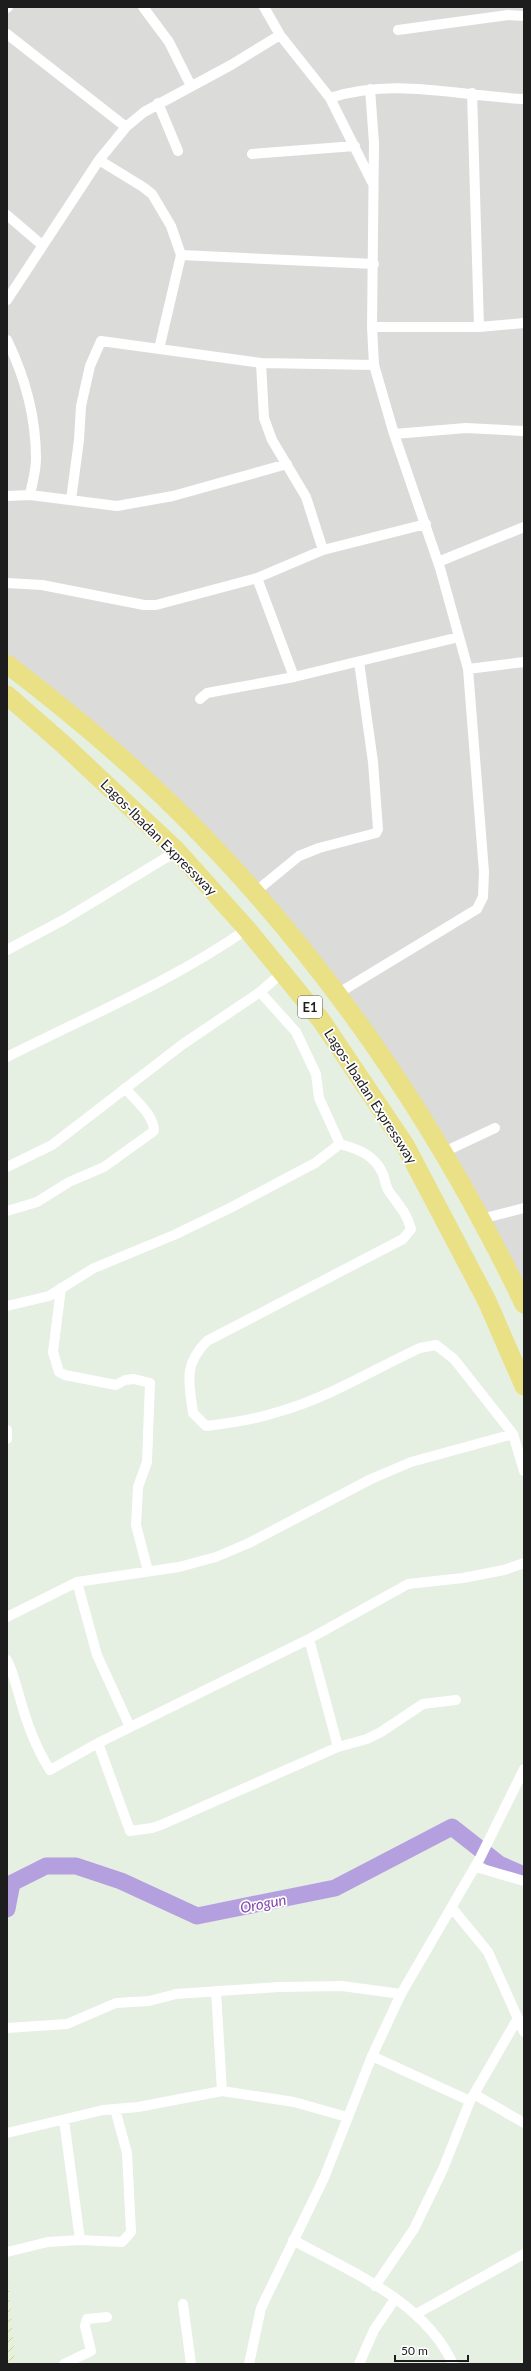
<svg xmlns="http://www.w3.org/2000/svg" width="531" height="2371" font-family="Lato,sans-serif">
  <defs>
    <pattern id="military-furrows" width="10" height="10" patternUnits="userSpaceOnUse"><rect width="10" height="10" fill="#e7f1d4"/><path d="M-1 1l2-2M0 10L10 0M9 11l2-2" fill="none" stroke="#c6ceb6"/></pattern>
  </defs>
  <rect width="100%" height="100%" fill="#e5efe2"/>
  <path fill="#dbdbda" d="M 7,7 L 524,7 L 524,1317 L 411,1095 L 284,930 L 111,757 L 7,670 Z"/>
  <path fill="url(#military-furrows)" d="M 7,2265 L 15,2364 L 7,2364 Z"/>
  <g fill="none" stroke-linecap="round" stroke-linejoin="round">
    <path stroke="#b4a0de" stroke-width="17" d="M 7,1909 L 12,1883 L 46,1866 L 76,1866 L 121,1881 L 197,1916 L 335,1888 L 452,1827 L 499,1864 L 524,1875"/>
    <path stroke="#fff" stroke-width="10" d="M 143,7 L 169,42 L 191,86
      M 264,7 L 280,35 L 330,98 L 372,182
      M 7,8 L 8,7
      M 398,30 L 508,15 L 524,16
      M 7,34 L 126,127
      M 472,93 L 479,327
      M 330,98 C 394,77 458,96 524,99
      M 158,103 L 178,151
      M 252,154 L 355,146
      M 99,160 L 143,187 L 152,194 L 171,226 L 181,255 L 159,349
      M 7,215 L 42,245
      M 181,255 L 374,264
      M 7,300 L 99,160 L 126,127 L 144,112 L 231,65 L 280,35
      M 372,327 L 479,327 L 524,323
      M 7,340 C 25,377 36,417 36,459 C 36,471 32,484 30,495
      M 261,363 L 264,418 L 272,440 L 306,497 L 323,550
      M 394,434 L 466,428 L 524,431
      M 7,496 L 30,495 L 117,506 L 173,496 L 287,464
      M 71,500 L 79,440 L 81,406 L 90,366 L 101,341 L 261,363 L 374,365
      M 438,562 L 524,527
      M 257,578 L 294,677
      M 7,583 L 42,585 L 144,605 L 156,605 L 257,578 L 323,550 L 426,524
      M 468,669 L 524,662
      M 200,699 L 207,693 L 294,677 L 459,637
      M 254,893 L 299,856 L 319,848 L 376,833 L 378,829 L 373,762 L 359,662
      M 7,950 L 65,919 L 177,851
      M 260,992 L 296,1032 L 316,1074 L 319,1098 L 340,1144 C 358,1149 374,1155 382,1172 C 385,1178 385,1184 388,1190 C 398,1205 406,1211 411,1229 L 403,1239 L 207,1341 C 183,1365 189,1382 193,1413 L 206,1426 C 232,1423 257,1419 281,1411 C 330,1397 374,1369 420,1348 L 436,1345 L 454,1359 L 513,1434 L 524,1471
      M 337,994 L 477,909 L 483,897 L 484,872 L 468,669 L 440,568 L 394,434 L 374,365 L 372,327 L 374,143 L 370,89
      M 7,1057 C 88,1016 173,981 247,929
      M 444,1152 L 495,1128
      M 7,1167 L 52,1145 L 183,1044 L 260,992 L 283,972
      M 7,1211 L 37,1202 L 69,1182 L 104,1167 L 154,1131 C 154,1115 135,1100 125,1088
      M 481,1219 L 524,1208
      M 61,1288 L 53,1352 L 59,1372 L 65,1375 L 116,1385 L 125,1380 L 134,1379 L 150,1383 L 147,1462 L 138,1487 L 136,1525 L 148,1571
      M 7,1306 L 49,1296 L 94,1268 L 174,1235 L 230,1208 L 315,1163 L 340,1144
      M 7,1430 L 7,1439
      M 77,1582 L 97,1655 L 130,1727
      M 7,1617 L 77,1582 L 179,1567 L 216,1557 L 249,1543 L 371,1479 L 411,1462 L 513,1434
      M 309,1639 L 338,1747
      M 7,1660 C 13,1672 15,1682 19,1695 C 26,1721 35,1747 50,1770 L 98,1743 L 309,1639 L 408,1584 L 463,1578 L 504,1570 L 524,1563
      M 98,1743 L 130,1831 L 152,1828 L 161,1825 L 338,1747 L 367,1739 L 381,1732 L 423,1704 L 456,1700
      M 476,1867 L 524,1881
      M 452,1908 L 488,1952 L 524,2032
      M 216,1991 L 222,2091
      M 7,2028 L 67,2024 L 116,2003 L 149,2001 L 176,1994 L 278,1987 L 342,1986 L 401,1994
      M 372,2056 L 470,2101
      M 474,2094 L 524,2123
      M 64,2120 L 80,2240
      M 7,2133 L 103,2110 L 138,2107 L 222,2091 L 294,2102 L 347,2117
      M 293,2240 C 351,2272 424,2301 453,2364
      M 7,2252 L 48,2242 L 80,2240 L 122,2242 L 131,2232 L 127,2153 L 115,2109
      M 375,2286 L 414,2229 L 443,2169 L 470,2101 L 518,2018
      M 183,2304 L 191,2364
      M 416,2314 L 524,2254
      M 64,2364 L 91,2351 L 85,2326 L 87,2319 L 107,2317
      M 249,2364 L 261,2308 L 324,2178 L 372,2056 L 401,1994 L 480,1858 L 524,1769
      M 359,2364 L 374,2330 L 395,2299"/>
    <path stroke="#eae086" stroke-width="19" d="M 7,664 C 67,710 125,758 178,811 C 321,952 437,1122 524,1304
      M 7,695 L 63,744 L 177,851 L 247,929 L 321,1020 L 405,1145 L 487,1301 L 524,1386"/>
  </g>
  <g text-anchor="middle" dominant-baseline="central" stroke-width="3.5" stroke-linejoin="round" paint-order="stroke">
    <rect fill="#fff" stroke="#616161" stroke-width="1" x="298" y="996" width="24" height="22" rx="3"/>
    <g font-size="13" font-weight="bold" fill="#1d1d1d">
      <text x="310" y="1007">E1</text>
    </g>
    <g font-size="14" fill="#1d1d1d" stroke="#fff">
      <text transform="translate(159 837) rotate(45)">Lagos-Ibadan Expressway</text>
      <text transform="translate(371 1096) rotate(57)">Lagos-Ibadan Expressway</text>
    </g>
    <g font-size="15" font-style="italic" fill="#8446b0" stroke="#fff">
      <text transform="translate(263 1903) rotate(-11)">Orogun</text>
    </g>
  </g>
  <rect width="531" height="2371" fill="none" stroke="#1d1d1d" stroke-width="16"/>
  <path d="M395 2355v6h73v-6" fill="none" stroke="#1d1d1d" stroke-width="2"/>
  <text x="401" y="2355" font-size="12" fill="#1d1d1d" stroke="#ffffff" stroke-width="3" paint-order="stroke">50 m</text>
</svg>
